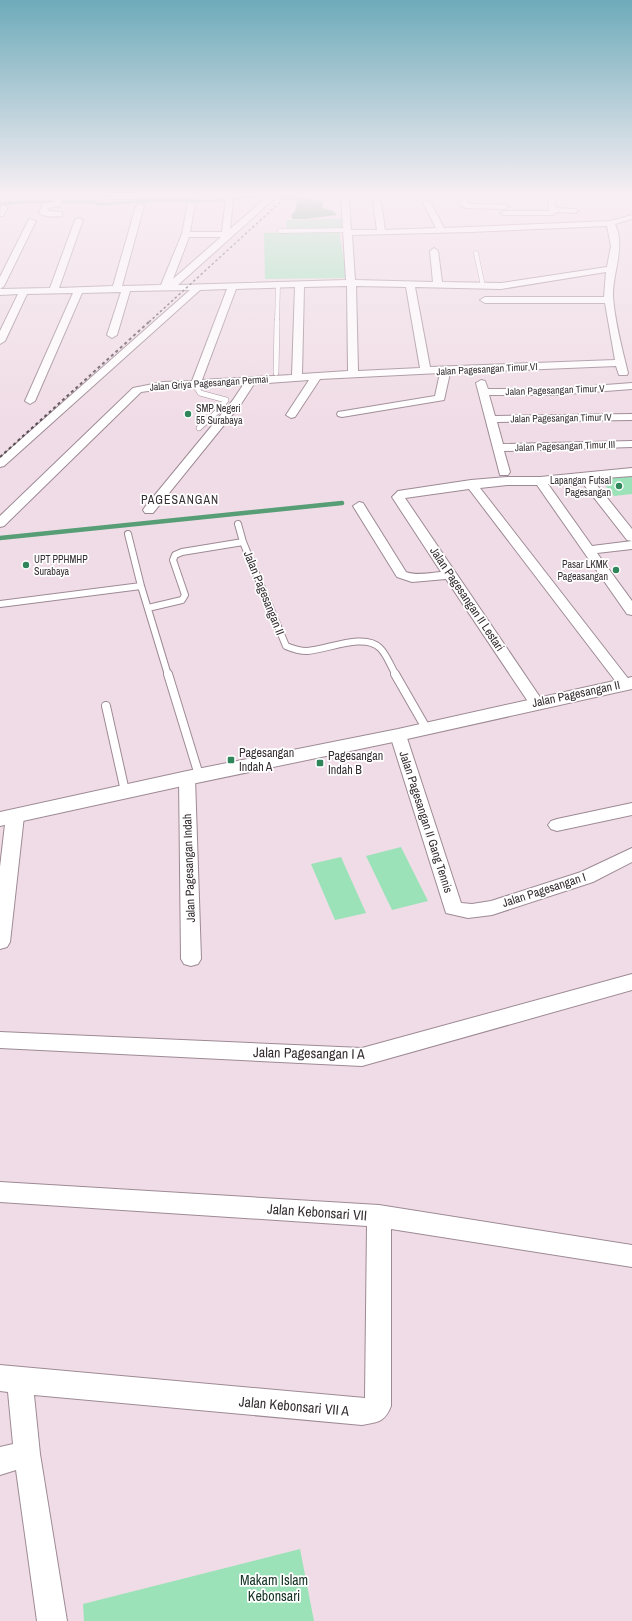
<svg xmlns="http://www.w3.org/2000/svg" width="632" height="1621" font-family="'Archivo Narrow',sans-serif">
  <rect width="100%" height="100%" fill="#f0dce6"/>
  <path fill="#9be2b8" d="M 341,219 L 343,229 L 287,229 L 286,220 Z
    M 339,232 L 347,278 L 265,279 L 264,233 Z
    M 632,475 L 632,494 L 614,496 L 600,479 Z
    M 401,847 L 428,901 L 392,910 L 366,856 Z
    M 341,857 L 366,913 L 335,920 L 311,864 Z
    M 300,1549 L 314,1621 L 84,1621 L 83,1604 Z"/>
  <path fill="#579d76" d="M 302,199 L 324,201 L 322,208 L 333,211 L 337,215 L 306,219 L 293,219 L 291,216 L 296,209 L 297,201 Z"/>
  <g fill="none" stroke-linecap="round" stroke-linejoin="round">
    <path stroke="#579d76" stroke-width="3" d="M 272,196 L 302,199
      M 0,204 L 29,202 L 84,202 L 104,204 L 145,201 L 214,201 L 255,196"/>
    <path stroke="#579d76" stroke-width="4.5" d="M 0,538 L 342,503"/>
    <defs>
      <path id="service-far3" d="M 280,231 L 347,230
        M 476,253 L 483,286
        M 277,322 L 278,285"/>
      <path id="service-far2" d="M 276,373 L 277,321
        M 195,385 L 200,393 L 226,400 L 218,411 L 199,428"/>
      <path id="service-far1" d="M 238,524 L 243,542 L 286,646 C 293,649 299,651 307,651 C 327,650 364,632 380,648 C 387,655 391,667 396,675
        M 128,534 L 141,586 L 168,675
        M 0,604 L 141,586
        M 148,608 L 182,600 L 185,595 L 173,560 L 175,555 L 182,552 L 243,542"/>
      <path id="service" d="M 168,674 L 199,775
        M 395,674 L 426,728
        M 106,706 L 125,791"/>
      <path id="minor" d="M 192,196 L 189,198 L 62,200 L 60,206 L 49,208 L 48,211 L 62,212 L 62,216 C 55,217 44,217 39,213 L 43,204 L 54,202 L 54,200 L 0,201 L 0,197 L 225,196 C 217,201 200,202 192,196 Z
        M 268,196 L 277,196 L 178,285 L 346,280 L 341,198 L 303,198 L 299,196 L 359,196 L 349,198 L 351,230 L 377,230 L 373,202 L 377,200 L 381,202 L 385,230 L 436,228 L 423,203 L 427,201 L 431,203 L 444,228 L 610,221 L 632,215 L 632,219 L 615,224 C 626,248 612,273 613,297 C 615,323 622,348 628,373 L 627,375 L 619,375 L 616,366 L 450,373 L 444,400 L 342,417 L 338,416 L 337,414 L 338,412 L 435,396 L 440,373 L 320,379 L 295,417 L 291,418 L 286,415 L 309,380 L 254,384 L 241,404 L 153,513 L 145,513 L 143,510 L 145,507 L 233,400 L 243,385 L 176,387 L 141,392 L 4,526 L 0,527 L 0,516 L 133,388 L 163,382 L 192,381 L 227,289 L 200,290 L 4,466 L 0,467 L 0,458 L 190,290 L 130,291 L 117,335 L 112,338 L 107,335 L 121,292 L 82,293 L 35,401 L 30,404 L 25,401 L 73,293 L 27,294 L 5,341 L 0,344 L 0,331 L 18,294 L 0,295 L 0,289 L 50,288 L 75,220 L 79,218 L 83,220 L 59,288 L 113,286 L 136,206 L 140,204 L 144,206 L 122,286 L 161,285 L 182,234 L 188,202 L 195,204 L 190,232 L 222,232 L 226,198 L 233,200 L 230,229 ZM 607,226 L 611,246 L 607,267 L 501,283 L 442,282 L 438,251 L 434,248 L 430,251 L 433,282 L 355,280 L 352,235 L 470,232 ZM 189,237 L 221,237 L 173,279 ZM 606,272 L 604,297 L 485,297 L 480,300 L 485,303 L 605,303 L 615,360 L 430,367 L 415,287 L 501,289 ZM 347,286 L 348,371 L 302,374 L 304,287 ZM 356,286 L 406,287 L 420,368 L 358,371 ZM 295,287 L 292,375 L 202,380 L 236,289 Z
        M 459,196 L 467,196 L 468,204 L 505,205 L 509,207 L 505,209 L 465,208 L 461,206 Z
        M 545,196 L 553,196 L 556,208 L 575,209 L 579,211 L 575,213 L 557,212 L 553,215 L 504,215 L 500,213 L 504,211 L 549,211 L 548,201 Z
        M 1,205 L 8,207 L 3,216 L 0,216 Z
        M 29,219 L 36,221 L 4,286 L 0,289 L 0,277 Z
        M 481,380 L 485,381 L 488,389 L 553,389 L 632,383 L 632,389 L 553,395 L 489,395 L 495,416 L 632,414 L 632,420 L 497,422 L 503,444 L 632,441 L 632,447 L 504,451 L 510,472 L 508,475 L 500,475 L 476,383 Z
        M 632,468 L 632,476 L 592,479 L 632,529 L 632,541 L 627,540 L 581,481 L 548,484 L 592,546 L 632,541 L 632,549 L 597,553 L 632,601 L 632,615 L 627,614 L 537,485 L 507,485 L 480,488 L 630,681 L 632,685 L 625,689 L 620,687 L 469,489 L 405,498 L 544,703 L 541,706 L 531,706 L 446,579 L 412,582 L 397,577 L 353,506 L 359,502 L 363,503 L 406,572 C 416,576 430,573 441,572 L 392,497 L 398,491 L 471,480 L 507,477 L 540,477 Z
        M 398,730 L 404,731 L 406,735 L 461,903 L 472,904 L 491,901 L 581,872 L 632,848 L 632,862 L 593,882 L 492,915 L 468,918 L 446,913 L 390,735 L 392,731 Z
        M 187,773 L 193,774 L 195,778 L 201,959 L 198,964 L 191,966 L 184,964 L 181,959 L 179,778 L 181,774 Z
        M 632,803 L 632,815 L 557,831 L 551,829 L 548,825 L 551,821 L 557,819 Z
        M 15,810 L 21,812 L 24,816 L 10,942 L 7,947 L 0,949 L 0,867 L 6,816 L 9,812 Z
        M 632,974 L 632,990 L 362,1066 L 0,1048 L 0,1032 L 362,1048 Z
        M 0,1182 L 379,1205 L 632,1245 L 632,1267 L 391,1229 L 391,1406 C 385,1422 378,1422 362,1425 L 34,1395 L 40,1454 L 67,1621 L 37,1621 L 16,1470 L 0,1475 L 0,1447 L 13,1444 L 8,1392 L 0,1391 L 0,1365 L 365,1398 L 367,1226 L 0,1202 Z"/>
      <path id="tertiary" d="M 632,677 L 632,689 L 398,741 L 187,785 L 0,826 L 0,812 L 187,771 L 398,729 Z"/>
    </defs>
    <use href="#service-far3" stroke="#9d8a94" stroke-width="5"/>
    <use href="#service-far2" stroke="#9d8a94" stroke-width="6"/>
    <use href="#service-far1" stroke="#9d8a94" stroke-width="8"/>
    <use href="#service" stroke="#9d8a94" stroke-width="10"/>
    <use href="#minor" stroke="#9d8a94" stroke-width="2"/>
    <use href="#tertiary" stroke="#9d8a94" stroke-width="2"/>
    <use href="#service-far3" stroke="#fff" stroke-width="4"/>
    <use href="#service-far2" stroke="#fff" stroke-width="5"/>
    <use href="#service-far1" stroke="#fff" stroke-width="6"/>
    <use href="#service" stroke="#fff" stroke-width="8"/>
    <use href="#minor" fill="#fff" fill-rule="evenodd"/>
    <use href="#tertiary" fill="#fff" fill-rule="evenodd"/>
    <path stroke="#574d52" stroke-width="1.5" stroke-dasharray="2.5 2.5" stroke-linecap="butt" d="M 149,322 L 287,196"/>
    <path stroke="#574d52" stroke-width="2" stroke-dasharray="3 3" stroke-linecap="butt" d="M 0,457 L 150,321"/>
  </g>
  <linearGradient id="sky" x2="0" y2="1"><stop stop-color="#6eabba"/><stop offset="0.46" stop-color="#f8eff4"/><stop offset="1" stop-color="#f8eff4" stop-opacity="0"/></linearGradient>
  <rect width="632" height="423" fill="url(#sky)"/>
  <g fill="#2e865a" stroke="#fff" stroke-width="1.5">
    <circle cx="188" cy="414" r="4"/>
    <circle cx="619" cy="486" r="4"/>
    <circle cx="26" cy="565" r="4"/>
    <circle cx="616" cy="570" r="4"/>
    <rect x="227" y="756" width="8" height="8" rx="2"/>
    <rect x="316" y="759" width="8" height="8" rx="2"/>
  </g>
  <g text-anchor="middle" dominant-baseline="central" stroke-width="3.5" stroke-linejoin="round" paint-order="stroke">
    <g font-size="10" fill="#362e32" stroke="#fff">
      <text transform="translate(487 369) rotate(-3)">Jalan Pagesangan Timur VI</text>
      <text transform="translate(209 383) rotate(-4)">Jalan Griya Pagesangan Permai</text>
      <text transform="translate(555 390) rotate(-2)">Jalan Pagesangan Timur V</text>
      <text transform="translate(561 418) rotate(-1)">Jalan Pagesangan Timur IV</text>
      <text transform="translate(565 446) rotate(-2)">Jalan Pagesangan Timur III</text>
    </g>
    <g font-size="10" fill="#362e32" stroke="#fff" text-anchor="start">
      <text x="196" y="408">SMP Negeri<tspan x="196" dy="12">55 Surabaya</tspan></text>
      <text x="611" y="480" text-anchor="end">Lapangan Futsal<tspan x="611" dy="12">Pagesangan</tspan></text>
      <text x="34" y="559">UPT PPHMHP<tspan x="34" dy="12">Surabaya</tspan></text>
      <text x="608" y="564" text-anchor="end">Pasar LKMK<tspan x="608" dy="12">Pageasangan</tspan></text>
    </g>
    <g font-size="12" letter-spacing="1" fill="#362e32" stroke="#fff">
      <text x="180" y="500">PAGESANGAN</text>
    </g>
    <g font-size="12" fill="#362e32" stroke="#fff">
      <text transform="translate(264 593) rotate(68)">Jalan Pagesangan II</text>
      <text transform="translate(467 599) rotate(56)">Jalan Pagesangan II Lestari</text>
      <text transform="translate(576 694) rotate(-12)">Jalan Pagesangan II</text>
      <text transform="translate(426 822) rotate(72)">Jalan Pagesangan II Gang Tennis</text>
      <text transform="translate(189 868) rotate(-92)">Jalan Pagesangan Indah</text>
      <text transform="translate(544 890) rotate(-18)">Jalan Pagesangan I</text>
    </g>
    <g font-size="12" fill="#362e32" stroke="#fff" text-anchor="start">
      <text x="239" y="753">Pagesangan<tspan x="239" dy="14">Indah A</tspan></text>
      <text x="328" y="756">Pagesangan<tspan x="328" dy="14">Indah B</tspan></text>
    </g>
    <g font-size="14" fill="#362e32" stroke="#fff">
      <text transform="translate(309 1053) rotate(1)">Jalan Pagesangan I A</text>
      <text transform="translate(317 1212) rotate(4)">Jalan Kebonsari VII</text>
      <text transform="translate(294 1406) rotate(5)">Jalan Kebonsari VII A</text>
    </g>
    <g font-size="14" fill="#133221" stroke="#fff">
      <text x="274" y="1580">Makam Islam<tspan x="274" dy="16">Kebonsari</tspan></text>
    </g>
  </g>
</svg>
